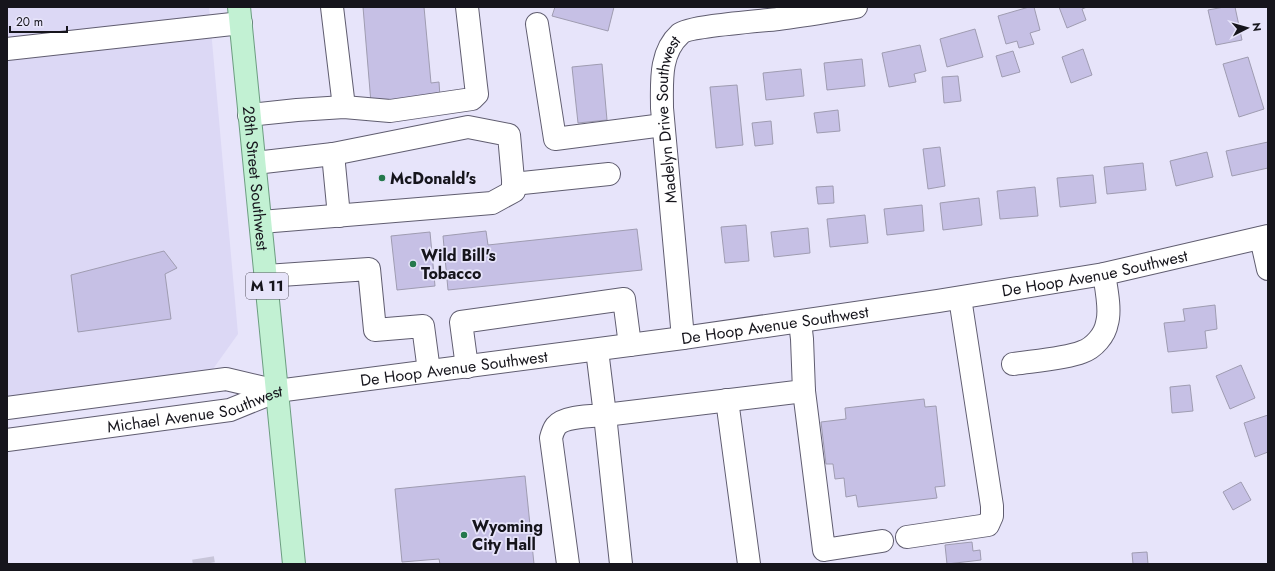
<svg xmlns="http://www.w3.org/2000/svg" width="1275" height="571" font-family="Jost,sans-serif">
  <rect width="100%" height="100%" fill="#e7e4fa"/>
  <path fill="#dcd8f5" d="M 7,7 L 209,7 L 238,334 L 213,369 L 7,397 Z"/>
  <path fill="#c6c0e5" stroke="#9f9cb1" d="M 363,7 L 424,7 L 431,83 L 439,82 L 440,97 L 371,103 Z
    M 555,7 L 614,7 L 608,31 L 552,16 Z
    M 1029,7 L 1034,7 L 1040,30 L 1030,33 L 1034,44 L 1019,48 L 1017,41 L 1006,44 L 998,16 Z
    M 1059,7 L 1087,7 L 1082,9 L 1086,20 L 1067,28 Z
    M 1224,7 L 1235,7 L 1242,40 L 1216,45 L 1208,10 Z
    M 975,29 L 983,57 L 947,67 L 940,39 Z
    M 920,45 L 926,71 L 914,74 L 916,82 L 889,87 L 882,53 Z
    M 1083,49 L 1092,75 L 1071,83 L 1062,57 Z
    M 1013,51 L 1020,72 L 1002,77 L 996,56 Z
    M 1248,57 L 1264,109 L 1239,117 L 1223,64 Z
    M 862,59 L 865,86 L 827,90 L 824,63 Z
    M 602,64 L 607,120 L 578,123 L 572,67 Z
    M 801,69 L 804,96 L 766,100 L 763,73 Z
    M 958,76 L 961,101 L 944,103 L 942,77 Z
    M 737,85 L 743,145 L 716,148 L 710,87 Z
    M 838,110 L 840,131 L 817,133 L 814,113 Z
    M 771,121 L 773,144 L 755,146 L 752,123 Z
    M 1268,142 L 1268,168 L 1232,176 L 1226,151 Z
    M 940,147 L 945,186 L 928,189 L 923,149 Z
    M 1207,152 L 1213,177 L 1176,186 L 1170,161 Z
    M 1143,163 L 1146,190 L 1107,194 L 1104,167 Z
    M 1093,175 L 1096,203 L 1060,207 L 1057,178 Z
    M 833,186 L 834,203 L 818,204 L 816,187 Z
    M 1035,187 L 1038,216 L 1000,219 L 997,191 Z
    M 979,198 L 982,225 L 943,230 L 940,203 Z
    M 922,205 L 924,231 L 887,235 L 884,209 Z
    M 865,215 L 868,243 L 830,247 L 827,219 Z
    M 746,225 L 749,261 L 725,263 L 721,227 Z
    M 808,228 L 810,253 L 774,257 L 771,232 Z
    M 637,229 L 642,270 L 448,290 L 443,236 L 486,231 L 488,245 Z
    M 430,232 L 435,286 L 397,290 L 391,236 Z
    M 164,251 L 177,268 L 165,274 L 171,319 L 78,332 L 71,275 Z
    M 1215,305 L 1217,329 L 1205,331 L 1207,348 L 1168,352 L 1164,323 L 1185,321 L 1183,309 Z
    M 1241,365 L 1255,398 L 1230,409 L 1216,376 Z
    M 1190,385 L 1193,411 L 1172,413 L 1170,387 Z
    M 924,399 L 925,407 L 936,406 L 945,486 L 935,487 L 937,498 L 858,507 L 856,495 L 846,497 L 844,478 L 835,479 L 833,464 L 826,464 L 821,422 L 846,419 L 845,408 Z
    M 1268,415 L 1268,452 L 1255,457 L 1244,423 Z
    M 525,476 L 534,564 L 440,564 L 439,559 L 402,562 L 395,489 Z
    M 1241,482 L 1251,500 L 1233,510 L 1223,492 Z
    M 972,542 L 973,551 L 980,550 L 981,560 L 947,564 L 945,545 Z
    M 1147,552 L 1148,564 L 1133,564 L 1132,553 Z"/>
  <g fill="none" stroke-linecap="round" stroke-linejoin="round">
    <path stroke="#c8c5d9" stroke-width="22" stroke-dasharray="22 11" stroke-linecap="butt" d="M 203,558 L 204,564"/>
    <defs>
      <g id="minor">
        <path d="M 332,7 L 344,107"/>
        <path d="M 537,24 L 555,139 L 663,125"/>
        <path d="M 7,49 L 241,23"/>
        <path d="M 249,115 L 297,110 L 344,107 L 390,111 L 472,99 L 477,94 L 476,86 L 467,7"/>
        <path d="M 333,154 L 339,216"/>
        <path d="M 255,163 L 333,154 L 468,127 L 509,135 L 514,191 L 492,203 L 261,222"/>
        <path d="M 513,184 L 609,174"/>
        <path d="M 1261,238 L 1268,269"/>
        <path d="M 266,276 L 369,269 L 375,330 L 423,326 L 429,371"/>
        <path id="s1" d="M 683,338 L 662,108 C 662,83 659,53 680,34 C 689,26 762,21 778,19 C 805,16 831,11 856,7"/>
        <path d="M 1013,364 C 1033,361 1064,359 1082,352 C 1094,348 1105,335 1107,323 C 1111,310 1106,287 1104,274"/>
        <path d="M 467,367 L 461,322 L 624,299 L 630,345"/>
        <path d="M 804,391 L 824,550 L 882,541"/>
        <path d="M 727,400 L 749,564"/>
        <path d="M 7,408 L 226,379 L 277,391"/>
        <path id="s2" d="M 7,440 L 230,410 L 277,391 L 683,338 L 938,301 L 1104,274 L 1268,236"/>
        <path d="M 907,537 L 988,525 L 992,516 L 992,506 L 960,298"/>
        <path d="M 568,564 L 551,438 C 552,434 553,430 556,426 C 564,416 592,416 605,415 L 597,350"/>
        <path d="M 621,564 L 605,415 L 804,391 L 802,339 L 800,322"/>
      </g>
      <g id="major">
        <path id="s3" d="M 239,7 L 294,564"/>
      </g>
    </defs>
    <use href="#minor" stroke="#605d70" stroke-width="24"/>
    <use href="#major" stroke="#6c9e80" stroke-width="24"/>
    <use href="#minor" stroke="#fff" stroke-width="22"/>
    <use href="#major" stroke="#c2f1d3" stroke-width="22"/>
  </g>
  <g fill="#25794c" stroke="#e7e4fa" stroke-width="1.5">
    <circle cx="382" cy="178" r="4"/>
    <circle cx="413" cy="264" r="4"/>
    <circle cx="464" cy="535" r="4"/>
  </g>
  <g text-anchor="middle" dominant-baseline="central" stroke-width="3.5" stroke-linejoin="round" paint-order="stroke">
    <rect fill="#e7e4fa" stroke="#55535f" stroke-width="1" x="246" y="273" width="42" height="26" rx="3"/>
    <g font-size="15" font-weight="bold" fill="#16151c">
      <text x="267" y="286">M 11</text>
    </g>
    <g font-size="16" fill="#16151c" stroke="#e7e4fa">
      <text stroke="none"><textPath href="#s1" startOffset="220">Madelyn Drive Southwest</textPath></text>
      <text stroke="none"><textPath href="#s3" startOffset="172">28th Street Southwest</textPath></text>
      <text stroke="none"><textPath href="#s2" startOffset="1102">De Hoop Avenue Southwest</textPath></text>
      <text stroke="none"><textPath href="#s2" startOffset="778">De Hoop Avenue Southwest</textPath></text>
      <text stroke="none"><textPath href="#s2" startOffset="454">De Hoop Avenue Southwest</textPath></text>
      <text stroke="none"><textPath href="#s2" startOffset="191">Michael Avenue Southwest</textPath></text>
    </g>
    <g font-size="16" font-weight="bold" fill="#16151c" stroke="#e7e4fa" text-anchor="start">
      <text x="390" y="178">McDonald's</text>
      <text x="421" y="255">Wild Bill's<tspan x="421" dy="18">Tobacco</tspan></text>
      <text x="472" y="526">Wyoming<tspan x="472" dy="18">City Hall</tspan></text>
    </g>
  </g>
  <rect width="1275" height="571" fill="none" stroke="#16151c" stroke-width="16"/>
  <g transform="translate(1247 28) rotate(84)" stroke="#e7e4fa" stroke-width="3" paint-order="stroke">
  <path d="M0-3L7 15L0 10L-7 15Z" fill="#16151c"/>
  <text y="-6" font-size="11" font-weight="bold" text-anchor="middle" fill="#16151c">N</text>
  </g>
  <path d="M10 26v6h57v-6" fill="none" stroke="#16151c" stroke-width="2"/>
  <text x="16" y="26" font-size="12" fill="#16151c" stroke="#e7e4fa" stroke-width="3" paint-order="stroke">20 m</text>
</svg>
